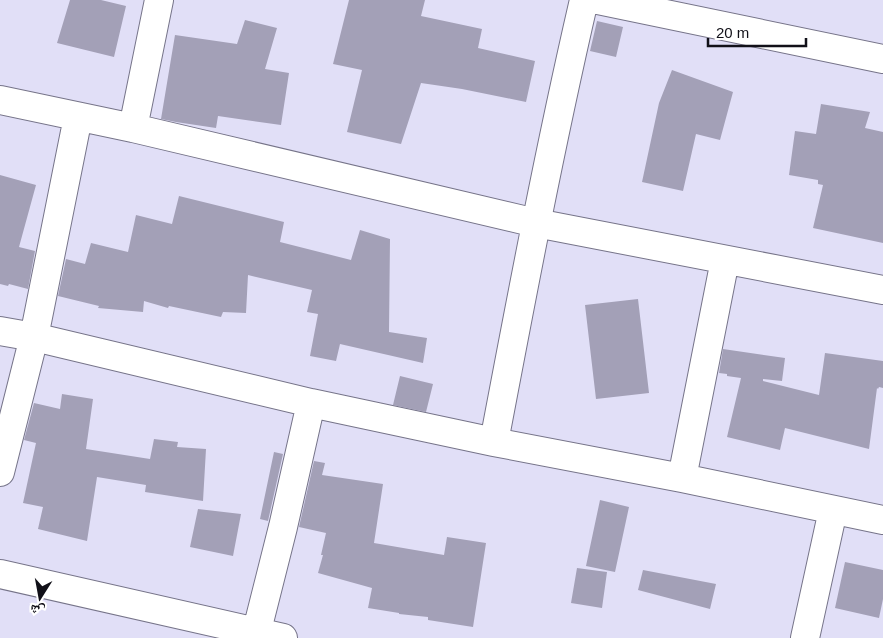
<svg xmlns="http://www.w3.org/2000/svg" width="883" height="638" font-family="Helvetica,'Noto Naskh Arabic',sans-serif">
  <rect width="100%" height="100%" fill="#e1dff7"/>
  <path fill="#a3a0b7" d="M 70,0 L 101,0 L 126,6 L 114,57 L 57,43 Z
    M 349,0 L 425,0 L 421,16 L 482,29 L 478,48 L 535,61 L 526,102 L 462,89 L 421,83 L 401,144 L 347,132 L 362,70 L 333,64 Z
    M 245,20 L 277,28 L 265,69 L 289,73 L 281,125 L 218,116 L 216,128 L 176,122 L 161,119 L 175,35 L 237,44 Z
    M 597,21 L 623,27 L 616,57 L 590,51 Z
    M 672,70 L 733,92 L 720,140 L 696,134 L 683,191 L 642,182 L 659,103 Z
    M 821,104 L 870,112 L 865,128 L 883,132 L 883,243 L 813,228 L 823,185 L 818,184 L 818,180 L 789,175 L 795,131 L 816,134 Z
    M 0,175 L 36,185 L 19,247 L 35,251 L 28,289 L 9,284 L 8,286 L 0,284 Z
    M 179,196 L 284,222 L 280,242 L 351,260 L 360,230 L 390,239 L 389,332 L 427,338 L 423,363 L 340,344 L 336,361 L 310,356 L 318,314 L 307,312 L 312,290 L 248,275 L 246,313 L 223,312 L 221,317 L 169,306 L 168,308 L 144,301 L 143,312 L 98,308 L 99,306 L 58,296 L 66,259 L 85,264 L 91,243 L 128,252 L 136,215 L 172,224 Z
    M 638,299 L 649,393 L 596,399 L 585,305 Z
    M 723,349 L 785,358 L 782,381 L 763,379 L 763,381 L 819,395 L 825,353 L 883,361 L 883,388 L 879,387 L 878,389 L 877,388 L 869,449 L 785,428 L 780,450 L 727,437 L 741,378 L 727,376 L 727,374 L 719,373 Z
    M 400,376 L 433,384 L 426,412 L 393,405 Z
    M 62,394 L 93,399 L 86,449 L 150,459 L 154,439 L 178,442 L 177,447 L 206,449 L 203,501 L 145,492 L 146,485 L 97,477 L 87,541 L 38,529 L 43,507 L 23,503 L 36,443 L 24,440 L 34,403 L 60,409 Z
    M 274,452 L 283,454 L 268,521 L 260,519 Z
    M 314,461 L 325,463 L 322,475 L 383,484 L 374,543 L 444,555 L 447,537 L 486,543 L 473,627 L 428,620 L 428,617 L 399,614 L 399,613 L 368,608 L 372,588 L 318,573 L 323,555 L 321,555 L 326,533 L 299,527 Z
    M 600,500 L 629,507 L 615,572 L 586,566 Z
    M 198,509 L 241,514 L 233,556 L 190,547 Z
    M 845,562 L 883,570 L 883,599 L 879,618 L 835,608 Z
    M 577,568 L 607,572 L 602,608 L 571,603 Z
    M 643,570 L 716,584 L 710,609 L 638,590 Z"/>
  <g fill="none" stroke-linecap="round" stroke-linejoin="round">
    <defs>
      <path id="minor" d="M 598,0 L 883,59
        M 0,100 L 133,128 L 536,223 L 883,290
        M 133,128 L 159,0
        M 0,331 L 34,337 L 311,403 L 494,442 L 682,478 L 883,520
        M 494,442 C 522,294 550,147 584,0
        M 0,472 L 34,337 L 78,117
        M 682,478 L 725,260
        M 0,574 L 283,638
        M 255,638 L 283,527 L 311,403
        M 805,638 L 833,510"/>
    </defs>
    <use href="#minor" stroke="#767489" stroke-width="30"/>
    <use href="#minor" stroke="#fff" stroke-width="28"/>
  </g>
  <g transform="translate(40 598) rotate(191)" stroke="#ffffff" stroke-width="4" paint-order="stroke">
  <path d="M0-4L9 19L0 12L-9 19Z" fill="#111018"/>
  <text y="-8" font-size="14" font-weight="bold" text-anchor="middle" fill="#111018">ش</text>
  </g>
  <path d="M708 38v8h98v-8" fill="none" stroke="#111018" stroke-width="2.5"/>
  <text x="716" y="38" font-size="15" fill="#111018" stroke="#ffffff" stroke-width="4" paint-order="stroke">20 m</text>
</svg>
